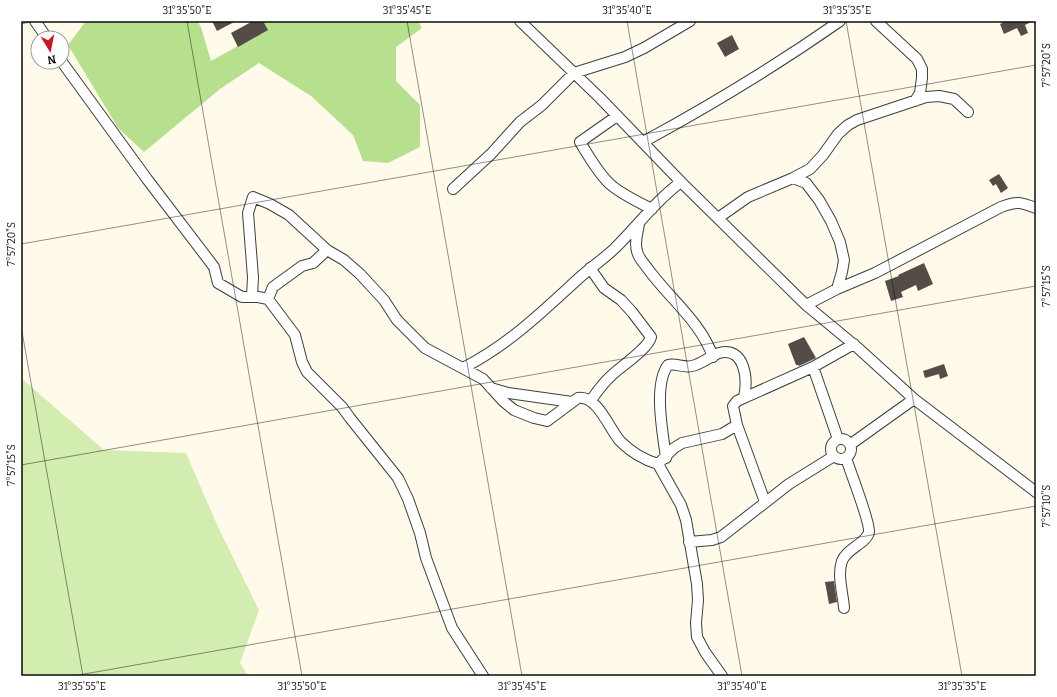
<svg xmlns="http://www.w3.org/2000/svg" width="1057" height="697" font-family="Bitter,serif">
  <rect width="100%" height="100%" fill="#fffaea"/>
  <path fill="#d2edaf" d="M 21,378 L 104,450 L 186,453 L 218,527 L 259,610 L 240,663 L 248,676 L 21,676 Z"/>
  <path fill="#b6e08d" d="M 86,21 L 197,21 L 201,27 L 211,61 L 236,47 L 253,21 L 418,21 L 422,28 L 396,47 L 396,81 L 420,105 L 420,147 L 388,163 L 363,161 L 353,135 L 311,96 L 259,63 L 220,89 L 144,152 L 118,128 L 68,45 Z"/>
  <path fill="#554b47" d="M 212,21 L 236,21 L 217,31 Z
    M 253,21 L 263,21 L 268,30 L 238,47 L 231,33 Z
    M 1006,21 L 1033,21 L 1025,25 L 1028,33 L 1021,36 L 1017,28 L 1004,34 L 1000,24 Z
    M 732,35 L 739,49 L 725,57 L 717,43 Z
    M 999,174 L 1008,188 L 1001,193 L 996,184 L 993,186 L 989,180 Z
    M 924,263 L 933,284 L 918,291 L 916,285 L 901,292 L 903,297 L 891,301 L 885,281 L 899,276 L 898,275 Z
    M 804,337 L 816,358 L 799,366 L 798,365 L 796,365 L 788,344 Z
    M 944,364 L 948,376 L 940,379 L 939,374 L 925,378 L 923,371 Z
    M 834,581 L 837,602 L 829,604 L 825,582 Z"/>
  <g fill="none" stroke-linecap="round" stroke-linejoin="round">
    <defs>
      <path id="street" d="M 35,21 L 47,38
        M 520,21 L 600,98 L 681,182 L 806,305 L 858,348 L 914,399 L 1036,492
        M 876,21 L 917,59 L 922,69 L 922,78 L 920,93 L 915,101
        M 62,62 L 147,179 L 214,267 L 218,283 L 242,297 L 258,297 L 268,299 L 295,335 L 302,362 L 307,372 L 342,407 L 350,418 L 398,478 L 408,499 L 420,533 L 426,558 L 452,628 L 483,676
        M 617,116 L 580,142 C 588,155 599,175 611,185 C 623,195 638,202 652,209
        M 643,142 C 711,105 777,65 840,21
        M 793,178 L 806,183 L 819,200 L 831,221 L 840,242 L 844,260 L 842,272 L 837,289
        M 453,189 L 491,154 L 520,122 L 542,105 L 574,73 L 625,57 L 644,48 L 690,21
        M 718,218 L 748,197 L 793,178 L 810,169 L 823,155 L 838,134 L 848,125 L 857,120 L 926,97 L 939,96 L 954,99 L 968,112
        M 639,224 C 638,232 634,242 637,251 C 638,258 644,263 648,269 C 669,298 701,322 713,357
        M 590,268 L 604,288 L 621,300 L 632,312 L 651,337 C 648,349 620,367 611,376 C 603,383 597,392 591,400
        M 252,297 L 253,277 L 248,213 L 253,197 L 270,204 L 289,215 L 327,250 L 344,260 L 360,274 L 384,300 L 397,320 L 425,348 L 483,379 L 503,401 L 514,410 L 534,418 L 547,421 L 578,398 C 598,395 610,431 621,442 C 631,452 645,460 658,464 L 674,448 L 682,443 L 722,434 L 737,425 L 733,406 L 737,401 L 813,367 L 854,344
        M 268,299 L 273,287 L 302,266 L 313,263 L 327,250
        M 806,305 L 837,289 L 875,273 L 1001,207 C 1017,201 1020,202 1036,208
        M 813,367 L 838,439
        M 463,368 C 508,345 541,313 578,279 C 589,269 602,260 613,250 C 636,228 655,201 681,182
        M 491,388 L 508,393 L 572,402
        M 737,425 L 765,502
        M831 449a10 10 0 1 1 20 0a10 10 0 1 1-20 0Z
        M 851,444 L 914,399
        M 666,458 C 663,434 653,385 668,365 C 676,363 683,368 692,366 C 702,364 710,356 719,353 C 745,346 748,379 744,397
        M 658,464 L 681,505 L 686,520 L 697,584 L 698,600 L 696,623 L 697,637 L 705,652 L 722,676
        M 689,542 L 712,540 L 721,537 L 789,484 L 834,456
        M 844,608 C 843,593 837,575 842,561 C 846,549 867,543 869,532 C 870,521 850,471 846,458"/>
    </defs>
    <use href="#street" stroke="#3e3e3e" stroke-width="12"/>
    <use href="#street" stroke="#fff" stroke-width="10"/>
  </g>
  <path fill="none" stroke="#0b0b0b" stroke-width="1" stroke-opacity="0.45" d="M 187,21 L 302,676M 407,21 L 522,676M 627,21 L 742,676M 846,21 L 962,676M 21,24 L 36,21M 21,244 L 1036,65M 21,326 L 83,676M 21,465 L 1036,286M 73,676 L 1036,506"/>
  <rect width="1057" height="697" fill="none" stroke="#ffffff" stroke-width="44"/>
  <g transform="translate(50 50) rotate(170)"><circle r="19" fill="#ffffff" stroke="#9d9d9d"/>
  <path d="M0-3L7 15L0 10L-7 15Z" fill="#c91526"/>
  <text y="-6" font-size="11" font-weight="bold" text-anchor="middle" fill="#0b0b0b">N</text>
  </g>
  <rect x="22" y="22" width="1013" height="653" fill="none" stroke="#0b0b0b" stroke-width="1.5"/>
  <g font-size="10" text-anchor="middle" fill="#0b0b0b">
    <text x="187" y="14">31°35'50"E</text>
    <text x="407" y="14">31°35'45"E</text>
    <text x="627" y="14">31°35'40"E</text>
    <text x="847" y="14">31°35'35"E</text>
    <text transform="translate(1046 65) rotate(-90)" y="4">7°57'20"S</text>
    <text transform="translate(11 244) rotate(-90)" y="4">7°57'20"S</text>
    <text transform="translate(1046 286) rotate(-90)" y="4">7°57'15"S</text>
    <text transform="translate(11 465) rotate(-90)" y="4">7°57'15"S</text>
    <text transform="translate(1046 506) rotate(-90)" y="4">7°57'10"S</text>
    <text x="82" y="690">31°35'55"E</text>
    <text x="302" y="690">31°35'50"E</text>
    <text x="522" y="690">31°35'45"E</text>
    <text x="742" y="690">31°35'40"E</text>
    <text x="962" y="690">31°35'35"E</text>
  </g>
</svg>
